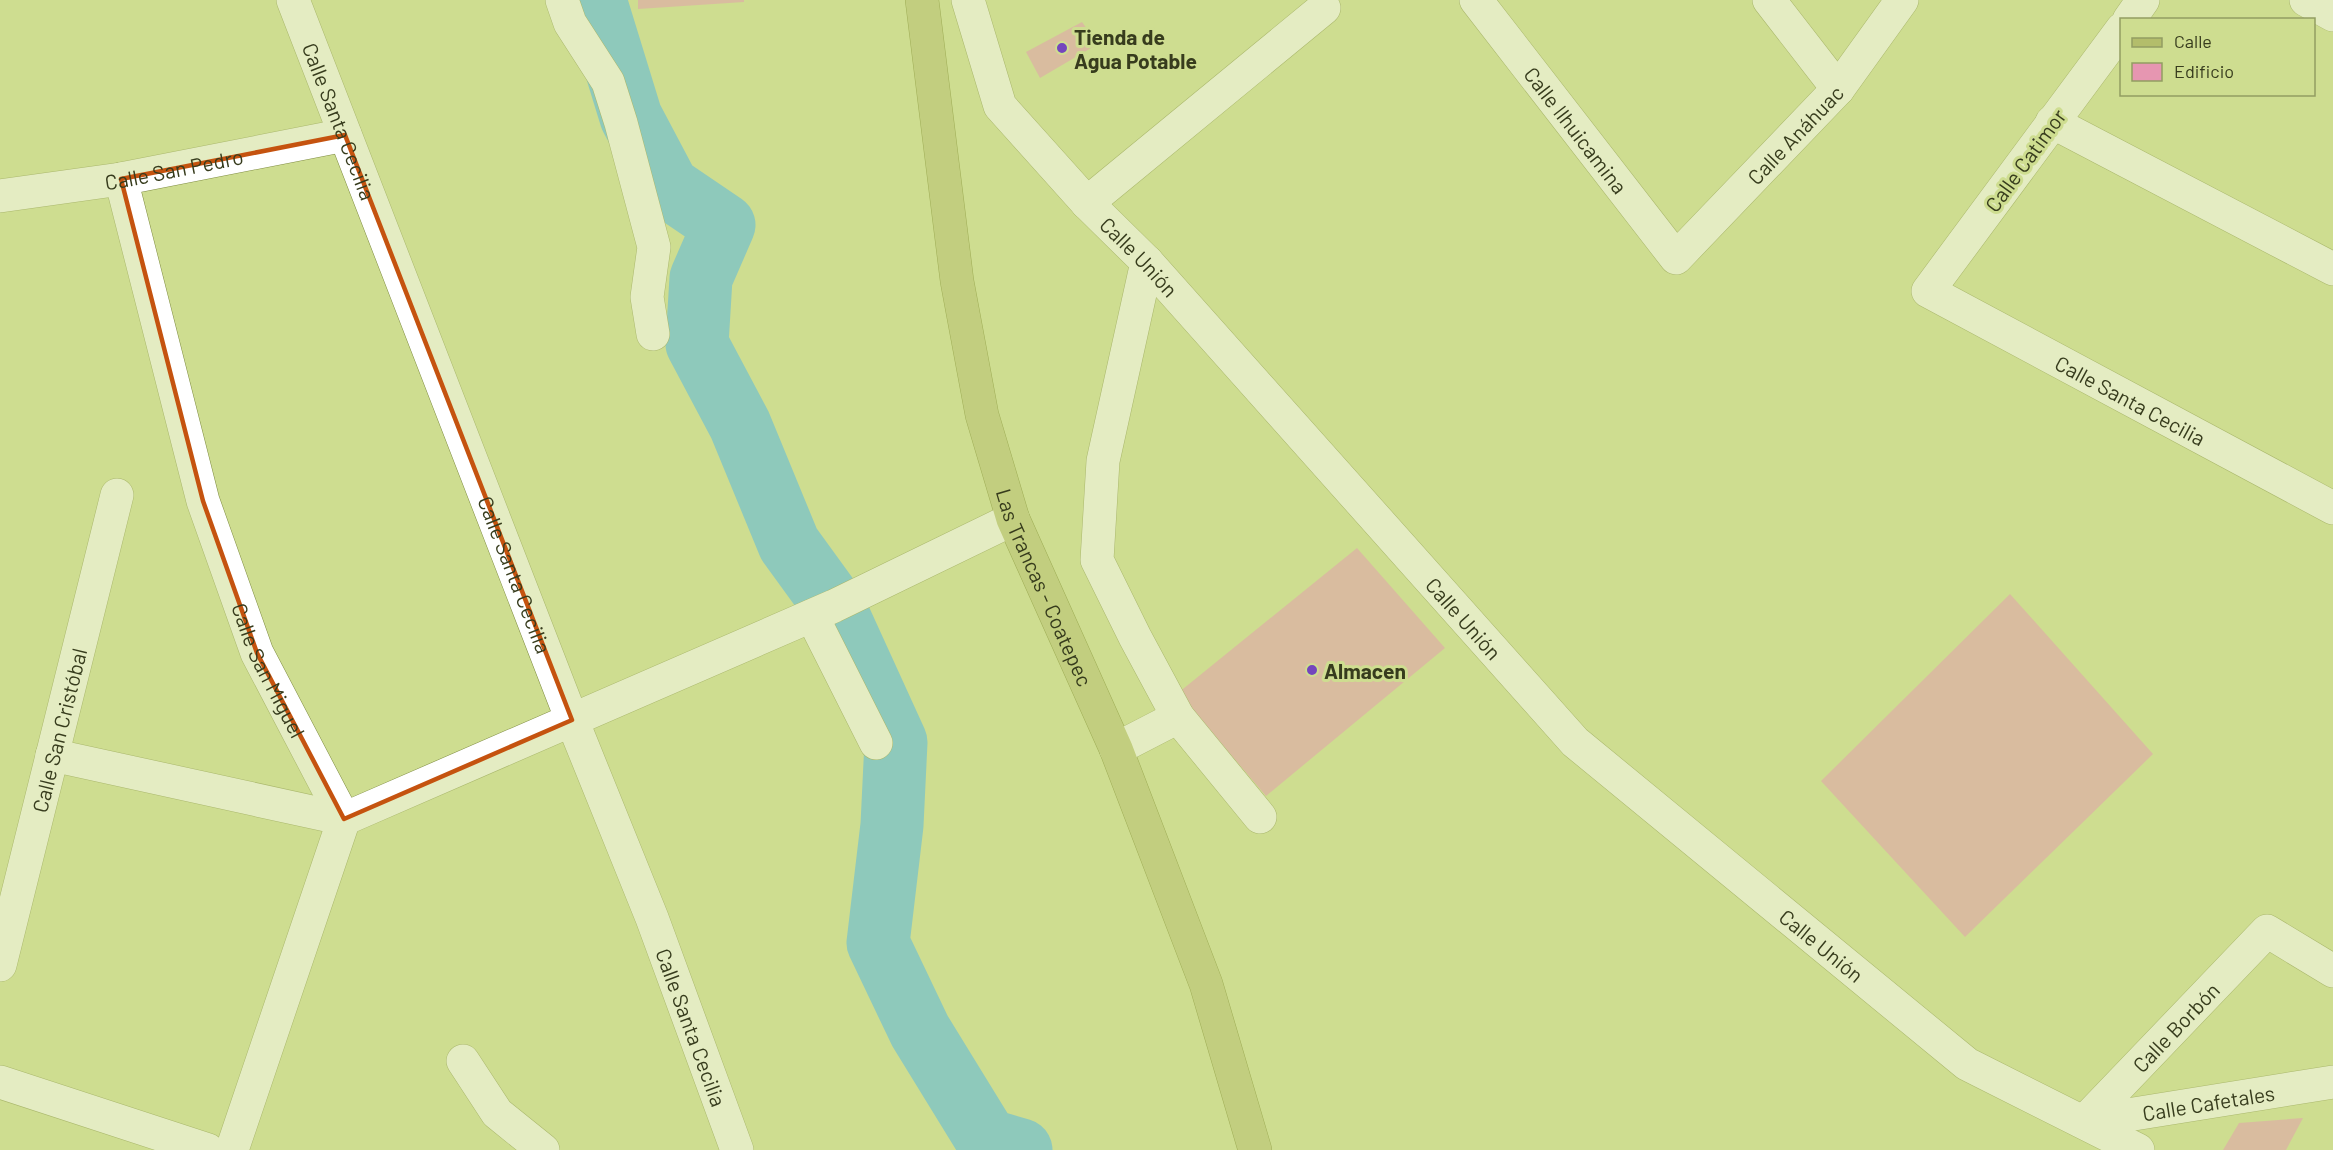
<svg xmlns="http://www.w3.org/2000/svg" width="2333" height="1150" font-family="Barlow,sans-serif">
  <rect width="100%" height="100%" fill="#cedd90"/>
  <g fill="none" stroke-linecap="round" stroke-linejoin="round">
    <path stroke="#40b1f0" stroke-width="63" d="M 595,0 L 631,117 L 668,187 L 724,225 L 701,278 L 697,344 L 740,425 L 789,544 L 834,606 L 896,742 L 892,825 L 878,943 L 920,1031 L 987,1140 L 1021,1150"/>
  </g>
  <path fill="#e696b1" d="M 638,0 L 744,0 L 744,2 L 638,9 Z
    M 1082,22 L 1098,44 L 1040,78 L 1026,52 Z
    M 1357,548 L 1445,648 L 1266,796 L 1178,693 Z
    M 2010,594 L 2153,754 L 1965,937 L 1821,781 Z
    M 2303,1118 L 2286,1150 L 2223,1150 L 2239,1123 Z"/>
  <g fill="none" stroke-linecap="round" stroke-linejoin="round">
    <defs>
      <g id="minor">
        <path id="s1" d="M 293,0 L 572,720 L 652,918 L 737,1150"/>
        <path d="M 562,0 L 570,23 L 608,82 L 621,123 L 654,247 L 647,297 L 653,334"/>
        <path id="s2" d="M 968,0 L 1000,106 L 1087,203 L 1147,262 L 1575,742 L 1967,1064 L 2138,1150"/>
        <path id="s3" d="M 1476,0 L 1676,258 L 1838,89 L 1902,0"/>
        <path d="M 1769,0 L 1838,89"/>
        <path d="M 2306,0 L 2333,15"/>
        <path d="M 2129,20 L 2143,0"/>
        <path id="s4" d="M 2122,29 L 1928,291 L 2333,508"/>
        <path d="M 2052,122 L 2333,269"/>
        <path id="s5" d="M 121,179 L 203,501 L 257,653 L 344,819 L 232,1150"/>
        <path id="s6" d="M 0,196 L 121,179 L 345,135"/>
        <path d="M 1087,203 L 1324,8"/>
        <path d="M 1147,262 L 1103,461 L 1097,560 L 1135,637 L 1178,717 L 1260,817"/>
        <path d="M 812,616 L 876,743"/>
        <path d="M 1116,749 L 1178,717"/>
        <path d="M 52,755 L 344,819 L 834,606 L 1013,519"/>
        <path id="s7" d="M 0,965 L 117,495"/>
        <path d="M 463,1061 L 497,1113 L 543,1150"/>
        <path d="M 0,1082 L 208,1150"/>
        <path id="s8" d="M 2084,1122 L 2267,931 L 2333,971"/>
        <path id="s9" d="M 2084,1122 L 2333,1082"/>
      </g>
      <g id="primary">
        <path id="s10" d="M 922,0 L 957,281 L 982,415 L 1013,519 L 1116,749 L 1206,984 L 1255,1150"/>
      </g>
    </defs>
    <use href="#minor" stroke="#7f8c41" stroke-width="34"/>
    <use href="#primary" stroke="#66730f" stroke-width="34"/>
    <use href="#minor" stroke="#fff" stroke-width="33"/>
    <use href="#primary" stroke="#b3bd6b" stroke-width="33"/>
  </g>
  <path d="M0 0H2333V1150H0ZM 345,135 L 572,720 L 344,819 L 257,653 L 203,501 L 121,179 Z" fill="#cedd90" fill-opacity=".55" fill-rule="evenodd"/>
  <path fill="none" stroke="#c5530f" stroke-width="4.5" stroke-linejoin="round" d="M 345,135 L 572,720 L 344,819 L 257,653 L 203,501 L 121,179 Z"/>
  <g fill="#7445bd" stroke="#cedd90" stroke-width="2">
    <circle cx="1062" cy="48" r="6"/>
    <circle cx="1312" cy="670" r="6"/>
  </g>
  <g text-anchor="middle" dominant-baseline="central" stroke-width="6" stroke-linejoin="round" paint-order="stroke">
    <g font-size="21" font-weight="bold" fill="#373c1d" stroke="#cedd90" text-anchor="start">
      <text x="1074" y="36">Tienda de<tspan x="1074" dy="24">Agua Potable</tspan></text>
      <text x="1324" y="670">Almacen</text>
    </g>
    <g font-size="21" fill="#373c1d" stroke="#cedd90">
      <text stroke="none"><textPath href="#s1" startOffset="130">Calle Santa Cecilia</textPath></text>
      <text stroke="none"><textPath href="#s3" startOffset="164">Calle Ilhuicamina</textPath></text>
      <text stroke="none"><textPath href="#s3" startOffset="498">Calle Anáhuac</textPath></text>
      <text transform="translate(2025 160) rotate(-54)">Calle Catimor</text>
      <text stroke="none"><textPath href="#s6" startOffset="176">Calle San Pedro</textPath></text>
      <text stroke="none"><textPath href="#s2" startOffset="316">Calle Unión</textPath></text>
      <text stroke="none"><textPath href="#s4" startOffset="556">Calle Santa Cecilia</textPath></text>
      <text stroke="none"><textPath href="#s1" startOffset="616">Calle Santa Cecilia</textPath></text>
      <text stroke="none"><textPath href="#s10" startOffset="603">Las Trancas - Coatepec</textPath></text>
      <text stroke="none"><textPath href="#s2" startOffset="802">Calle Unión</textPath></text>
      <text stroke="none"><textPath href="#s5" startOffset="514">Calle San Miguel</textPath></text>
      <text stroke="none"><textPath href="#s7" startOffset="242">Calle San Cristóbal</textPath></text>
      <text stroke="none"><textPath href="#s2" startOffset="1288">Calle Unión</textPath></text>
      <text stroke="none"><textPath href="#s8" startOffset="132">Calle Borbón</textPath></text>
      <text stroke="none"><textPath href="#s1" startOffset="1102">Calle Santa Cecilia</textPath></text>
      <text stroke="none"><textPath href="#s9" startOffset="126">Calle Cafetales</textPath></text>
    </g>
  </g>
  <rect x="2120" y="18" width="195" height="78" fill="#cedd90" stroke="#929d62" stroke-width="1.5"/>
  <rect x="2132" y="38" width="30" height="9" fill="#b3bd6b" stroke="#929d62" stroke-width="1.5"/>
  <text x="2174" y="48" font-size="18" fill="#373c1d">Calle</text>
  <rect x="2132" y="63" width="30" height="18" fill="#e696b1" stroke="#929d62" stroke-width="1.5"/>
  <text x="2174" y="78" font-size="18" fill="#373c1d">Edificio</text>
</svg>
